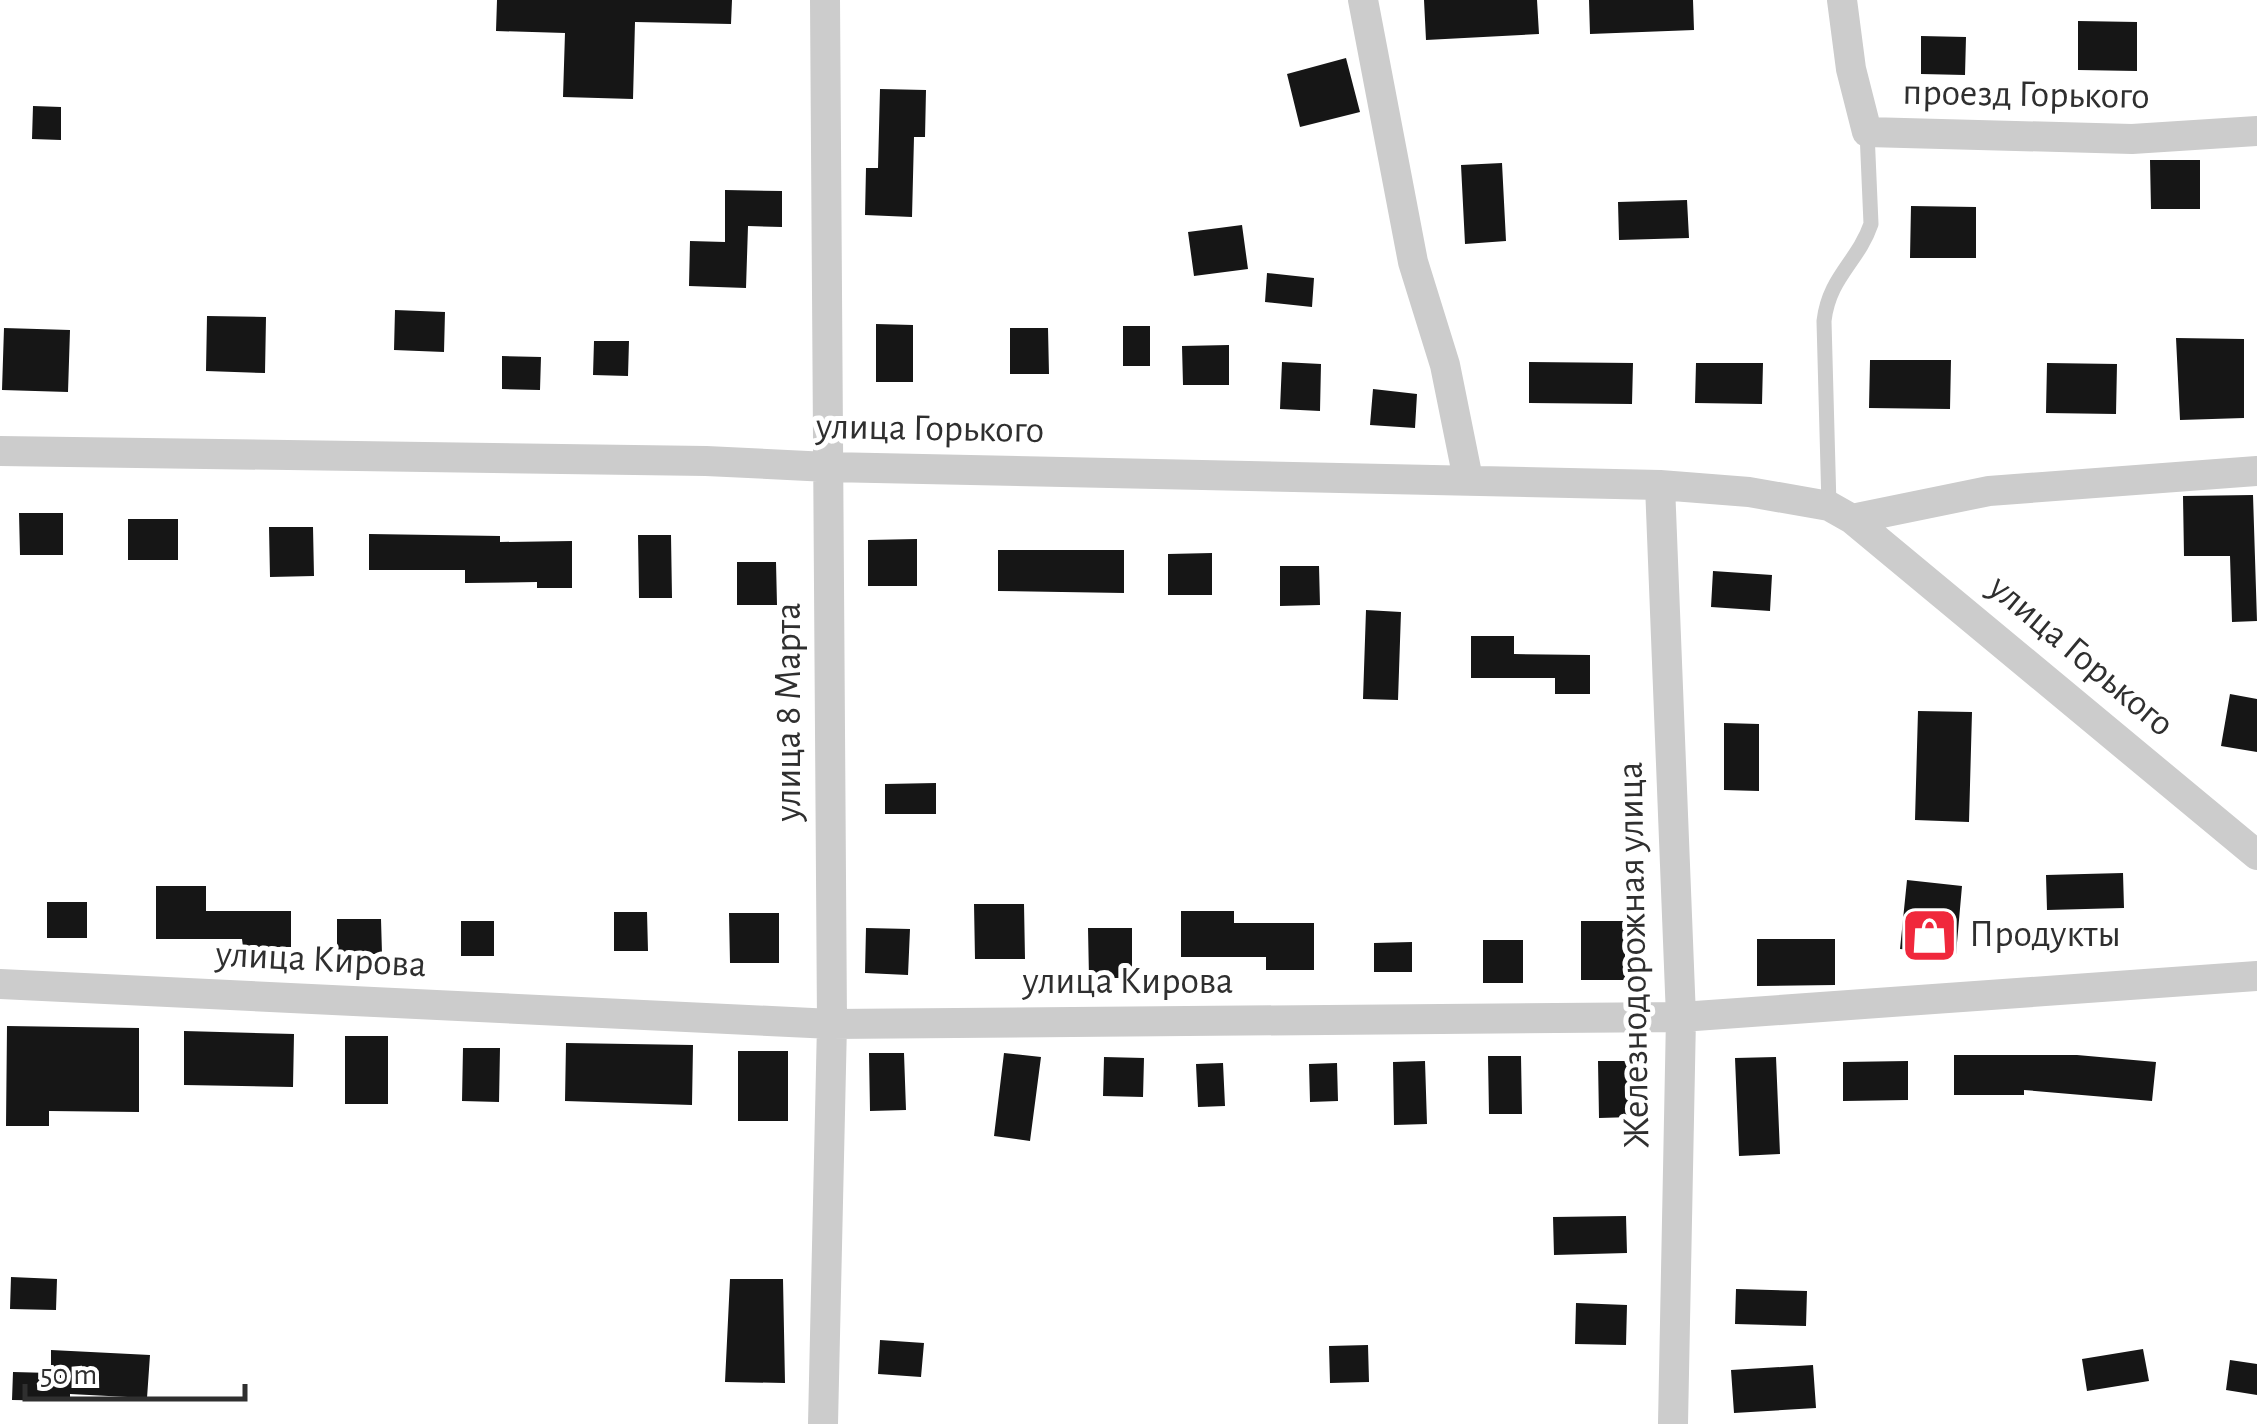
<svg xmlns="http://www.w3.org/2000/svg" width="2257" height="1424" font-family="'Alegreya Sans',sans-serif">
  <rect width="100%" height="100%" fill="#fff"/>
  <path fill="#161616" d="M 497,0 L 732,0 L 731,24 L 635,22 L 633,99 L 563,97 L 565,33 L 496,31 Z
    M 1424,0 L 1537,0 L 1539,34 L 1426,40 Z
    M 1589,0 L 1693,0 L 1694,30 L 1590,34 Z
    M 2078,21 L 2137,22 L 2137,71 L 2078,70 Z
    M 1921,36 L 1966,37 L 1965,75 L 1921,74 Z
    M 1346,58 L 1360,112 L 1300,127 L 1287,74 Z
    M 880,89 L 926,90 L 925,137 L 914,137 L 912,217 L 865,215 L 866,168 L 878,168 Z
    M 33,106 L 61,107 L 61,140 L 32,139 Z
    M 2150,160 L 2200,160 L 2200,209 L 2151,209 Z
    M 1502,163 L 1506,241 L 1465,244 L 1461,165 Z
    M 725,190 L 782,191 L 782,227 L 748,226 L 746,288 L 689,286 L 690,241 L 725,242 Z
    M 1687,200 L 1689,238 L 1619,240 L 1618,202 Z
    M 1911,206 L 1976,207 L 1976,258 L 1910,258 Z
    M 1242,225 L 1248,269 L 1194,276 L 1188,232 Z
    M 1267,273 L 1314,278 L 1312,307 L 1265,302 Z
    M 395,310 L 445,312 L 444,352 L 394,350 Z
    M 207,316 L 266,317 L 265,373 L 206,371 Z
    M 876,324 L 913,325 L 913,382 L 876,382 Z
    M 1123,326 L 1150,326 L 1150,366 L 1123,366 Z
    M 4,328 L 70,330 L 68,392 L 2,390 Z
    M 1010,328 L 1048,328 L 1049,374 L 1010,374 Z
    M 2176,338 L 2244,339 L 2244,418 L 2180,420 Z
    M 594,341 L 629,341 L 628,376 L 593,375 Z
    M 1229,345 L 1229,385 L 1183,385 L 1182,346 Z
    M 502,356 L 541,357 L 540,390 L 502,389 Z
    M 1870,360 L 1951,360 L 1950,409 L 1869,408 Z
    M 1282,362 L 1321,364 L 1320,411 L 1280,409 Z
    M 1529,362 L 1633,363 L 1632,404 L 1529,403 Z
    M 1696,363 L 1763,363 L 1762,404 L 1695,403 Z
    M 2047,363 L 2117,364 L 2116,414 L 2046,413 Z
    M 1373,389 L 1417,394 L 1415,428 L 1370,425 Z
    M 2253,495 L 2257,621 L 2232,622 L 2230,556 L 2184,556 L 2183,496 Z
    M 19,513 L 63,513 L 63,555 L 20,555 Z
    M 128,519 L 178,519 L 178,560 L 128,560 Z
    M 269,527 L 313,527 L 314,576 L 270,577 Z
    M 369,534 L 500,536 L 500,542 L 572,541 L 572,588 L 537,588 L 537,582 L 465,583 L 465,570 L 369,570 Z
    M 638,535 L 671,535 L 672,598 L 639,598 Z
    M 917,539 L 917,586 L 868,586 L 868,540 Z
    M 998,550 L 1124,550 L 1124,593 L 998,591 Z
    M 1212,553 L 1212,595 L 1168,595 L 1168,554 Z
    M 737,562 L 776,562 L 777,605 L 737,605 Z
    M 1280,566 L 1319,566 L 1320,605 L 1280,606 Z
    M 1713,571 L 1772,575 L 1770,611 L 1711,607 Z
    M 1366,610 L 1401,612 L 1398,700 L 1363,699 Z
    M 1471,636 L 1514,636 L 1514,654 L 1590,655 L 1590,694 L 1555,694 L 1555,678 L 1471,678 Z
    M 2230,694 L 2257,699 L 2257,752 L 2221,746 Z
    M 1918,711 L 1972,712 L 1969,822 L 1915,820 Z
    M 1724,723 L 1759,724 L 1759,791 L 1724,790 Z
    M 936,783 L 936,814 L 885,814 L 885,784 Z
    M 2123,873 L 2124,908 L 2047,910 L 2046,875 Z
    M 1907,880 L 1962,886 L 1956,954 L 1900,949 Z
    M 156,886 L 206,886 L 206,911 L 291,911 L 291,947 L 243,947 L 242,939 L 156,939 Z
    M 47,902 L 87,902 L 87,938 L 47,938 Z
    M 974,904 L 1024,904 L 1025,959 L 975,959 Z
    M 1181,911 L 1234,911 L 1234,923 L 1314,923 L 1314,970 L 1266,970 L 1266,957 L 1181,957 Z
    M 614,912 L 647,912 L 648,951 L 614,951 Z
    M 729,913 L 779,913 L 779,963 L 730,963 Z
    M 337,919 L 381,919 L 382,954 L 337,954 Z
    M 461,921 L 494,921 L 494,956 L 461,956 Z
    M 1581,921 L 1625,921 L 1625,980 L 1581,980 Z
    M 866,928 L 910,929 L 908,975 L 865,973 Z
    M 1088,928 L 1132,928 L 1132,978 L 1089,978 Z
    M 1757,939 L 1835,939 L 1835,985 L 1757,986 Z
    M 1483,940 L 1523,940 L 1523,983 L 1483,983 Z
    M 1412,942 L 1412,972 L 1374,972 L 1374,943 Z
    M 7,1026 L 139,1028 L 139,1112 L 49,1111 L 49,1126 L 6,1126 Z
    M 184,1031 L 294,1034 L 293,1087 L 184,1085 Z
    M 345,1036 L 388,1036 L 388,1104 L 345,1104 Z
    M 566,1043 L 693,1045 L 692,1105 L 565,1101 Z
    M 463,1048 L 500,1048 L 499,1102 L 462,1101 Z
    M 738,1051 L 788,1051 L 788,1121 L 738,1121 Z
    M 869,1053 L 904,1053 L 906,1110 L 870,1111 Z
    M 1004,1053 L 1041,1057 L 1030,1141 L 994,1136 Z
    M 1954,1055 L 2077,1055 L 2156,1062 L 2152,1101 L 2024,1090 L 2024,1095 L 1954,1095 Z
    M 1488,1056 L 1521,1056 L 1522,1114 L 1489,1114 Z
    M 1104,1057 L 1144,1058 L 1143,1097 L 1103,1096 Z
    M 1776,1057 L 1780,1154 L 1739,1156 L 1735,1058 Z
    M 1425,1061 L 1427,1124 L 1394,1125 L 1393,1062 Z
    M 1598,1061 L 1632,1061 L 1633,1117 L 1599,1118 Z
    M 1908,1061 L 1908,1100 L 1843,1101 L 1843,1062 Z
    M 1223,1063 L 1225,1106 L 1198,1107 L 1196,1064 Z
    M 1337,1063 L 1338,1101 L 1310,1102 L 1309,1064 Z
    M 1626,1216 L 1627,1253 L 1554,1255 L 1553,1217 Z
    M 11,1277 L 57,1279 L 56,1310 L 10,1309 Z
    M 730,1279 L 783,1279 L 785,1383 L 725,1382 Z
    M 1736,1289 L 1807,1291 L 1806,1326 L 1735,1324 Z
    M 1576,1303 L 1627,1305 L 1626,1345 L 1575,1344 Z
    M 880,1340 L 924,1343 L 921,1377 L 878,1374 Z
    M 1368,1345 L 1369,1382 L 1330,1383 L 1329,1346 Z
    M 2143,1349 L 2149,1381 L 2087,1391 L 2082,1359 Z
    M 51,1350 L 150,1355 L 147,1398 L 70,1394 L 70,1401 L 12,1400 L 13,1372 L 51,1373 Z
    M 2230,1360 L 2257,1364 L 2257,1395 L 2226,1390 Z
    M 1813,1365 L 1816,1408 L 1734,1413 L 1731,1370 Z"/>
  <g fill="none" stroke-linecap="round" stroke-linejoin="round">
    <path stroke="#ccc" stroke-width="15" d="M 1829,506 L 1824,321 C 1829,277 1858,262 1871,224 L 1867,132"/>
    <path stroke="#ccc" stroke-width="30" d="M 1363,0 L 1413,262 L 1445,365 L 1468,479
      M 1842,0 L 1851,69 L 1867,132 L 2132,139 L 2257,131
      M 0,451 L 706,461 L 828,467 L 1660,485 L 1749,492 L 1829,506 L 1852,519 L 2257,855
      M 1660,485 L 1681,1017 L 1673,1424
      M 1852,519 L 1989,491 L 2257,471
      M 0,984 L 832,1024 L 1681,1017 L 2257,976
      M 823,1424 L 832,1024 L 825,0"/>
  </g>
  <defs>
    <symbol id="shop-square" viewBox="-11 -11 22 22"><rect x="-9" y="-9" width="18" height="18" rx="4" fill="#f0283c" stroke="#fff"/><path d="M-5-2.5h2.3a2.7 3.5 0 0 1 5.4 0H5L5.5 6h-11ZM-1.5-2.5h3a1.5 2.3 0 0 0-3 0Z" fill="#fff"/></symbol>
  </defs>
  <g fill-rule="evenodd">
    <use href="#shop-square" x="1898" y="904" width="63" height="63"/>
  </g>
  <g text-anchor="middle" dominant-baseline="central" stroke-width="10" stroke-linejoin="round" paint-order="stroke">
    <g font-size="38" fill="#2f2f2f" stroke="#fff">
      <text transform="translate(2026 95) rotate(1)">проезд Горького</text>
      <text transform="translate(930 429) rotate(1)">улица Горького</text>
      <text transform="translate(2081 656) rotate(40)">улица Горького</text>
      <text transform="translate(789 712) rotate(-90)">улица 8 Марта</text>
      <text transform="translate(1634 955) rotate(-91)">Железнодорожная улица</text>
      <text transform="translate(321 960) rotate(3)">улица Кирова</text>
      <text x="1128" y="982">улица Кирова</text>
    </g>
    <g font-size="38" fill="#2f2f2f" stroke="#fff" text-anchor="start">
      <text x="1969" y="935">Продукты</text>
    </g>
  </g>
  <path d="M25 1384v15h220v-15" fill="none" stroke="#2f2f2f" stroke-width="5"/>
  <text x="40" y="1384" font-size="30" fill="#2f2f2f" stroke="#ffffff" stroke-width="8" paint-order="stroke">50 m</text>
</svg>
